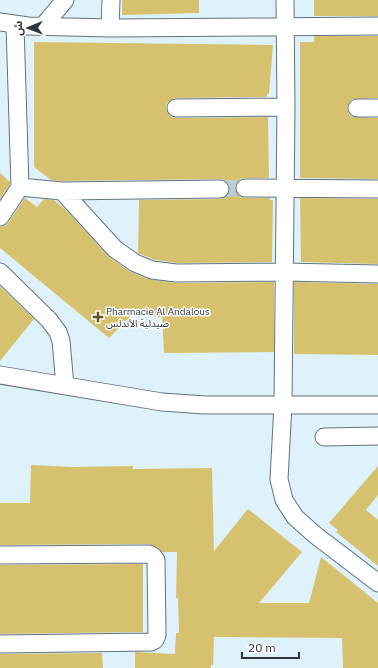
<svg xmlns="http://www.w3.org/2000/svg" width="378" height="668" font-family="'IBM Plex Sans','Noto Sans Arabic',sans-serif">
  <rect width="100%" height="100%" fill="#dff2fc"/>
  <path fill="#d6c16f" d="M 122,0 L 199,0 L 199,13 L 122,15 Z
    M 314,0 L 378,0 L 378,16 L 314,16 Z
    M 314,36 L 378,36 L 378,98 L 352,99 L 349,103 L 347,108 L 348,113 L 352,117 L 378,118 L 378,179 L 300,178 L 300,42 L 314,42 Z
    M 34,42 L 273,45 L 269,94 L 267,94 L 267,97 L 176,98 L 171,100 L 167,103 L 166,108 L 168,113 L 171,117 L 176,118 L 268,117 L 269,178 L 245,178 L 240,179 L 237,183 L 235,188 L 237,193 L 240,197 L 245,198 L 270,198 L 270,200 L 273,200 L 272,262 L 177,263 L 155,260 L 138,253 L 139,200 L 221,199 L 225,197 L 229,194 L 230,189 L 229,184 L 225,180 L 220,179 L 62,181 L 51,180 L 34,167 Z
    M 0,173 L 10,182 L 10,184 L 0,199 Z
    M 25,198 L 37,207 L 44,199 L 54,200 L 67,211 L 109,257 L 129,271 L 148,279 L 176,283 L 274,282 L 274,352 L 164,353 L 162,317 L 133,314 L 109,338 L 0,248 L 0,227 L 5,226 L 8,223 Z
    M 300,198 L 378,199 L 378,264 L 301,262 Z
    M 294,282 L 378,284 L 378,355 L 294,354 Z
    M 0,286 L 34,319 L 0,361 Z
    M 31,465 L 73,467 L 133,466 L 133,469 L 212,468 L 214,551 L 248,509 L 302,552 L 259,603 L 309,603 L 321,557 L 378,603 L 378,668 L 343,668 L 342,638 L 214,637 L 213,665 L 211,665 L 211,668 L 135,668 L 135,652 L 175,654 L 176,633 L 179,633 L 178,598 L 176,598 L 177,552 L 162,552 L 157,547 L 149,544 L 0,545 L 0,503 L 30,503 Z
    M 378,466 L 378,495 L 366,510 L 378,520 L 378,566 L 336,532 L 338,530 L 329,523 Z
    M 143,564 L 143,632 L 0,634 L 0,565 Z
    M 102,653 L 103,668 L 0,668 L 0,654 Z"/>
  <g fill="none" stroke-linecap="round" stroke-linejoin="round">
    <path stroke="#bcccd5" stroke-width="17" stroke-dasharray="17 8" stroke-linecap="butt" d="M 220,189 L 245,188"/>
    <defs>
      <path id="minor" d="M 285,0 L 286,107 L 283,405 L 279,479 L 284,500 L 295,517 L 314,534 L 378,583
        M 0,22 L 28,26 L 110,28 L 378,26
        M 43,26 L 65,0
        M 110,28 L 111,0
        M 176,108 L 286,107
        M 357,108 L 378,108
        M 20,187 L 62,191 L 115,249 L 135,263 L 152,270 L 176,273 L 284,272 L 378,274
        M 245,188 L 378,189
        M 62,191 L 220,189
        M 0,217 L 20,187 L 15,25
        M 0,272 L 49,320 L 58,332 L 61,341 L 62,352 L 65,386
        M 0,375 L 162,402 L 205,405 L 378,405
        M 324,437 L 378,436
        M 0,555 L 149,554 L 153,556 L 156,560 L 157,635 L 155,640 L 151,642 L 0,644"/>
    </defs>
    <use href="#minor" stroke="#63737c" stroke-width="19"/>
    <use href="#minor" stroke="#fff" stroke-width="17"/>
  </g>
  <path fill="#625522" stroke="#fff" stroke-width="1.5" d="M96 311h4v4h4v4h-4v4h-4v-4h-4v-4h4z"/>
  <g text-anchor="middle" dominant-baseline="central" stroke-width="3" stroke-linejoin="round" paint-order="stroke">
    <g font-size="10" fill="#2f363a" stroke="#fff" text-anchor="start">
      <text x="106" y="311">Pharmacie Al Andalous<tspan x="106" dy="12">صيدلية الأندلس</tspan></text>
    </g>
  </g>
  <g transform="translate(28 28) rotate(269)" stroke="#ffffff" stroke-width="3" paint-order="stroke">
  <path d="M0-3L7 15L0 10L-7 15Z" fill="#2f363a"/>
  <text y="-6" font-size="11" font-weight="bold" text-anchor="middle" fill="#2f363a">ش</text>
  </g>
  <path d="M242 652v6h57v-6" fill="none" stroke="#2f363a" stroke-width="2"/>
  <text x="248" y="652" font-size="12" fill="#2f363a" stroke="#ffffff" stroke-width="3" paint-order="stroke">20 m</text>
</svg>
